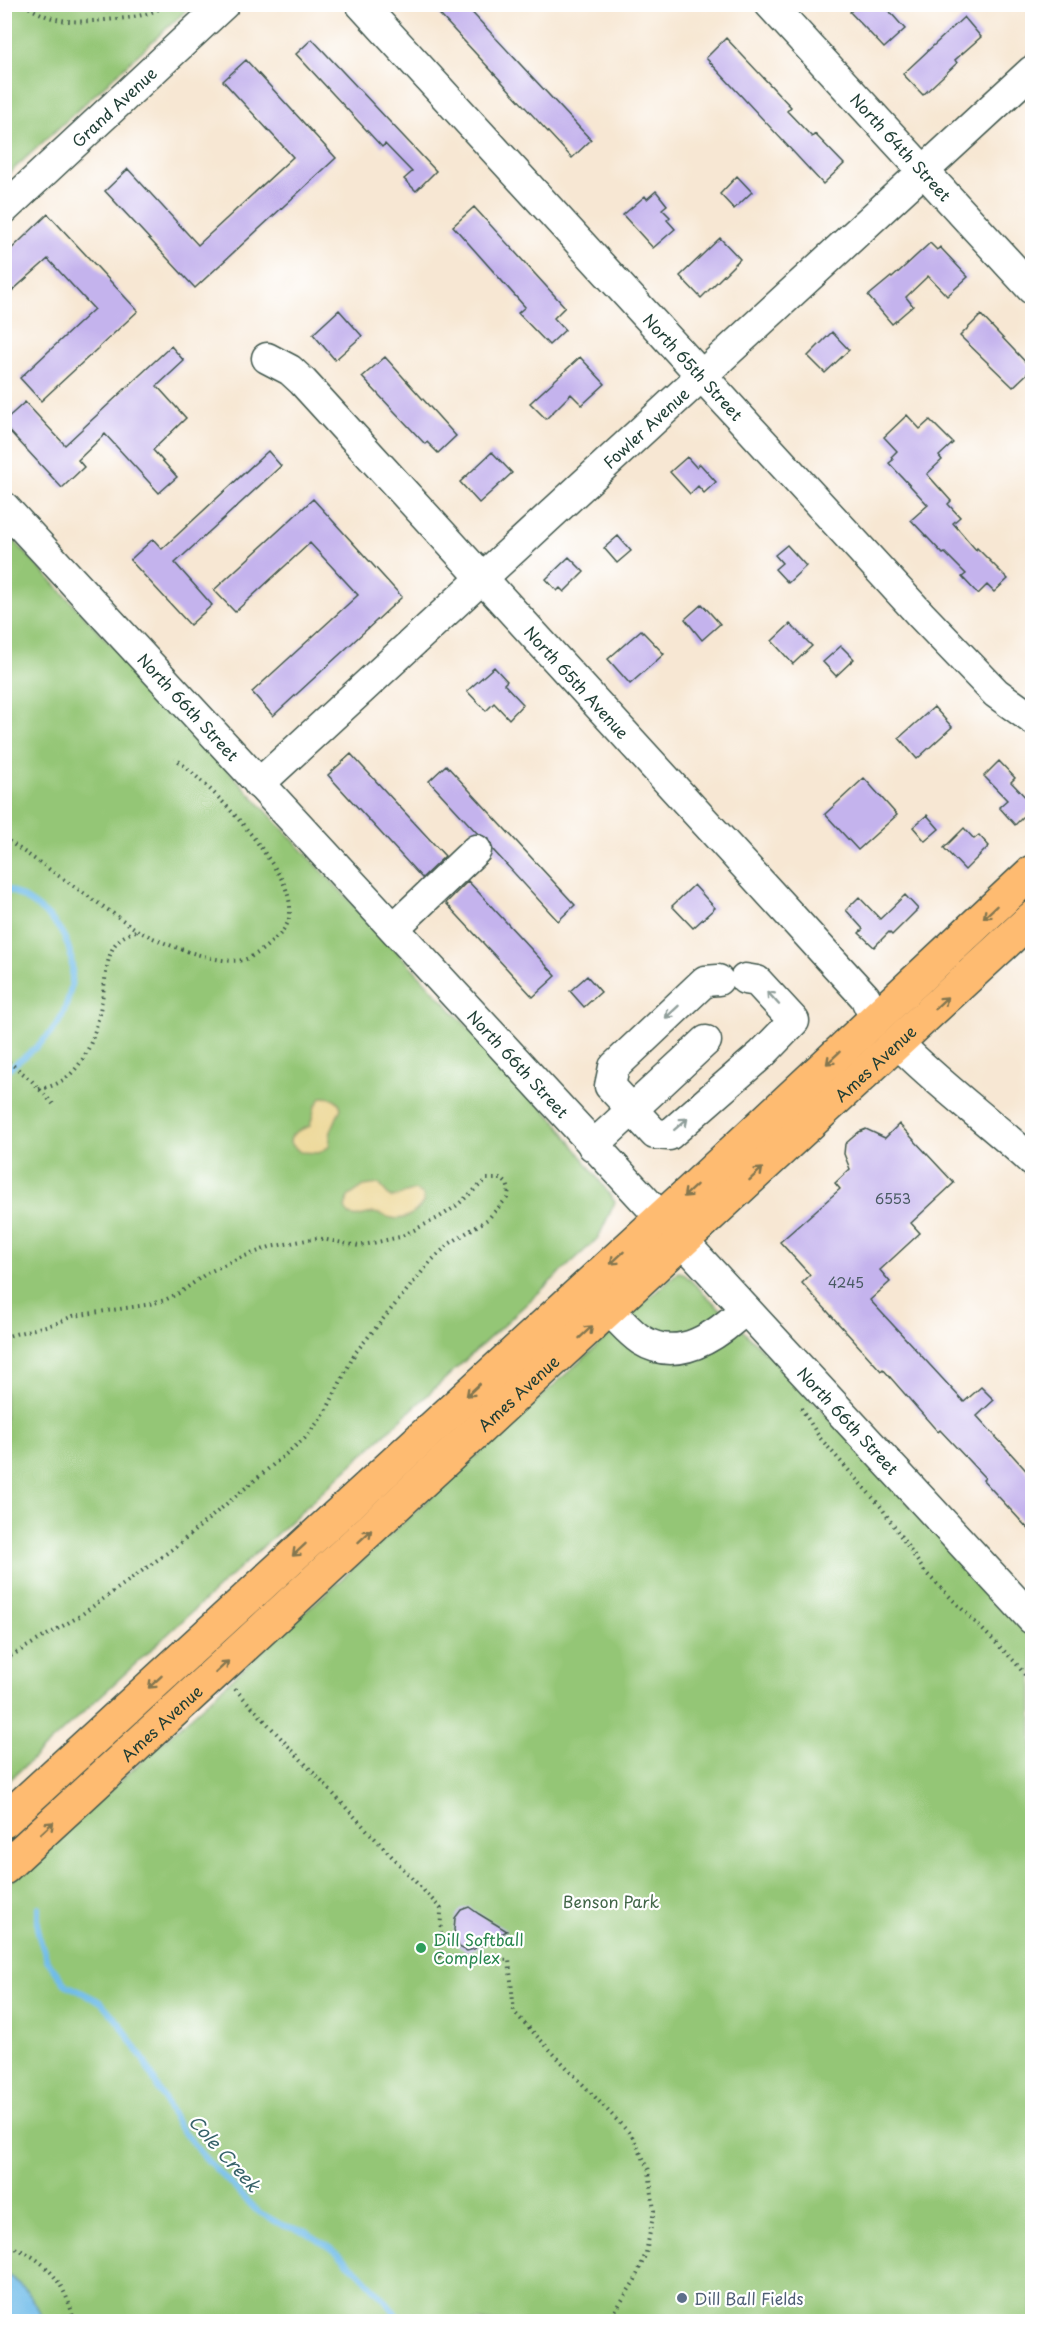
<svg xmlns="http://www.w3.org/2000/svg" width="1037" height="2326" font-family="'Playpen Sans',sans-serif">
  <rect width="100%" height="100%" fill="#fff"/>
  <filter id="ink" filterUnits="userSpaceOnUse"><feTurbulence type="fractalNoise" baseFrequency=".0167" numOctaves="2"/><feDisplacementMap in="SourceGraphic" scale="12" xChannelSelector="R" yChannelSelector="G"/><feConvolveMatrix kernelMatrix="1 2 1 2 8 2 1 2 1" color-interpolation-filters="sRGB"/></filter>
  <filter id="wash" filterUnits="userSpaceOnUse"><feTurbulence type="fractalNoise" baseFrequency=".008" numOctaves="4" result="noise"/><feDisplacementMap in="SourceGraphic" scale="24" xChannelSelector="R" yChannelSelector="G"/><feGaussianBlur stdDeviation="1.35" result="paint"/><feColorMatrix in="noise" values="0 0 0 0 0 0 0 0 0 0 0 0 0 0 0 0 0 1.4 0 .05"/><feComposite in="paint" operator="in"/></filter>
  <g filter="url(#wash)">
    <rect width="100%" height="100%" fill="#f7e7d3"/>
    <path fill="#94c676" stroke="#5a8255" stroke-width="1.5" d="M 5,4 L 192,4 L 192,5 L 5,177 Z
      M 5,531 L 559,1125 L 615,1202 L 598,1238 L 5,1784 Z
      M 678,1272 L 683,1273 L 798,1384 L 1032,1637 L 1032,2321 L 5,2322 L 5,1886 Z"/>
    <path fill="#eeda9e" stroke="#868c69" stroke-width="1.5" d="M 322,1097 C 331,1097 338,1098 341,1108 L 331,1131 L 329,1146 L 319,1153 L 300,1152 L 290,1143 C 290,1131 302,1130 310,1126 L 315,1106 Z
      M 379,1184 L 391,1198 L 415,1190 L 423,1195 L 424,1201 C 417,1212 406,1221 392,1218 C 386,1217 379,1213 373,1213 C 364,1214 358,1219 349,1215 L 345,1208 L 348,1197 L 364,1186 Z"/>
    <path fill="#6fbce9" stroke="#477c8e" stroke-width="1.5" d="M 5,2274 C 23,2283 38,2302 42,2321 L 5,2321 Z"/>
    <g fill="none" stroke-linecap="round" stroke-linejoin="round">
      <path stroke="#6fbce9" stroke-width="6" d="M 4,887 C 47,908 79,935 71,987 C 68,1001 63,1018 54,1029 C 40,1046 22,1059 4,1072
        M 38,1907 L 38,1934 L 47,1960 L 65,1984 L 101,2002 L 121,2025 L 143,2059 L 177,2124 L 205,2158 L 257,2211 L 282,2225 L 306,2232 L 331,2248 L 359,2272 L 386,2301 L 402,2322"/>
    </g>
    <g id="blocks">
      <path fill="#c4b3ed" d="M 430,4 L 464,4 L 591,140 L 572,158 Z
        M 858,4 L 883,4 L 905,29 L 884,48 L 850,12 Z
        M 964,17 L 981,37 L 955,60 L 957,63 L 923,95 L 903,74 Z
        M 726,38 L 791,107 L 787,111 L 812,137 L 815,134 L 844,164 L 823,184 L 706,58 Z
        M 312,39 L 436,171 L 416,191 L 404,179 L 412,172 L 385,144 L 382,147 L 296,54 Z
        M 246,60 L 336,158 L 195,288 L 105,191 L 128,169 L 198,245 L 293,157 L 223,81 Z
        M 737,176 L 752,192 L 734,209 L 720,194 Z
        M 656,191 L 667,205 L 662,209 L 670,217 L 667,220 L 675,229 L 653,248 L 623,215 L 645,196 L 647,199 Z
        M 474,207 L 565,307 L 554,318 L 565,330 L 549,345 L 518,313 L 525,307 L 453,226 Z
        M 48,214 L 138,311 L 41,401 L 20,378 L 94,309 L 48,259 L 4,298 L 4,256 Z
        M 720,238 L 740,259 L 701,298 L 680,276 Z
        M 930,243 L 937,250 L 940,247 L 968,277 L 947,296 L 928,276 L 906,297 L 913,306 L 892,324 L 868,296 L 891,277 L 892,278 Z
        M 339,310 L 362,336 L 335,360 L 313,334 Z
        M 981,315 L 1032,369 L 1013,387 L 960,336 Z
        M 832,332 L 849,350 L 825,373 L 808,356 Z
        M 171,346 L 184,361 L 157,386 L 186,418 L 153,450 L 177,477 L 159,493 L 105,434 L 78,460 L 84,467 L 62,488 L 4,425 L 4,421 L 25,402 L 65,445 Z
        M 385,357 L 456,436 L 438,453 L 427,442 L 425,444 L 362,377 Z
        M 580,357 L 605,384 L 582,405 L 571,394 L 546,419 L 530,403 Z
        M 907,415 L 920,429 L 930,420 L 953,443 L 939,456 L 942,460 L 927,474 L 951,501 L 948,504 L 960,517 L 953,523 L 976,550 L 977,548 L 1008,579 L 994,592 L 987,585 L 978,594 L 962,577 L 966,574 L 945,553 L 943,554 L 911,520 L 928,505 L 889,463 L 893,460 L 891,457 L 897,451 L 884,437 Z
        M 268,451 L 281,466 L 175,563 L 212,605 L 190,625 L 130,560 L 153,539 L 162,549 Z
        M 492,452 L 512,473 L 479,503 L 460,482 Z
        M 687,457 L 696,467 L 700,464 L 716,482 L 704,493 L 698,486 L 690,494 L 670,472 Z
        M 313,499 L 402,597 L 273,716 L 252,692 L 358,595 L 310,543 L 235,612 L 214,590 Z
        M 618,536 L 631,551 L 617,563 L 604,548 Z
        M 787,545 L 806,566 L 788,583 L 775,569 L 782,563 L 775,555 Z
        M 569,557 L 584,572 L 564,592 L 560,588 L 557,591 L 546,579 Z
        M 702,604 L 720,624 L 702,640 L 685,619 Z
        M 790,624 L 812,646 L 793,664 L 772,641 Z
        M 641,630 L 664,654 L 630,684 L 608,659 Z
        M 841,646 L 854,659 L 836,676 L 823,662 Z
        M 494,667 L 507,681 L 504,684 L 523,704 L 509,719 L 494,703 L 486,711 L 467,691 Z
        M 934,707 L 952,727 L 917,759 L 899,738 Z
        M 351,754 L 445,856 L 422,878 L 328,775 Z
        M 999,761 L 1015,778 L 1011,782 L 1032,804 L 1032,808 L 1015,825 L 999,807 L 1007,800 L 984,776 Z
        M 446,765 L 575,905 L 558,921 L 493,850 L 489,839 L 477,833 L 429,781 Z
        M 864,778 L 897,815 L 858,850 L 825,814 Z
        M 927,815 L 939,829 L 925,841 L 913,827 Z
        M 964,828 L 974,839 L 979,835 L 989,846 L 965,870 L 944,848 Z
        M 468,881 L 556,976 L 533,997 L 446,903 Z
        M 694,885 L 715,908 L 693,928 L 672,906 Z
        M 905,895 L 918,909 L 892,935 L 889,932 L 874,947 L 859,933 L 863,929 L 846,910 L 859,897 L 880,919 Z
        M 587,976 L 601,992 L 584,1007 L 570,991 Z
        M 899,1124 L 954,1183 L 911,1223 L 920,1233 L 880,1270 L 890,1282 L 870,1300 L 964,1402 L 981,1387 L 994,1400 L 977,1416 L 1032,1477 L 1032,1533 L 983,1480 L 985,1478 L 940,1430 L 938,1432 L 883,1369 L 881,1371 L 802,1283 L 810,1275 L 780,1242 L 840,1189 L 835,1183 L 850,1169 L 844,1154 L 845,1144 L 859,1132 L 866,1129 L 885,1138 Z
        M 469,1907 L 479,1914 L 507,1931 L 474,1949 L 467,1951 L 459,1947 L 454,1930 L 455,1918 L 461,1910 Z"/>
    </g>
  </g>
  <g filter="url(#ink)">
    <use href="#blocks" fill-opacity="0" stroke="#3f564c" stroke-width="1.5"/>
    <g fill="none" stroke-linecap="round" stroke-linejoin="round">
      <defs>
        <g id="minor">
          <path id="s1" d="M 361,4 L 921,615 L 996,693 L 1032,719"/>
          <path id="s2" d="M 770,4 L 1032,289"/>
          <path id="s3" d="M 4,209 L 224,4"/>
          <path id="s4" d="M 267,358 L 290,370 L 303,382 L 865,997 L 875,1019"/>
          <path id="s5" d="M 4,507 L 1032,1619"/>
          <path id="s6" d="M 259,784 L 1032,71"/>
          <path d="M 394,928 L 476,850"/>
          <path d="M 718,980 L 705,981 L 614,1067 L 610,1086 L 655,1134 L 669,1135 L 762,1054 L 794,1021 L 757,981 L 745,979"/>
          <path d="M 898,1043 C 940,1086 988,1120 1032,1161"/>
          <path d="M 593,1146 L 706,1041"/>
          <path d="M 610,1311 C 620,1320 629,1332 641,1340 C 679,1364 718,1335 745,1309"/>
        </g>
        <g id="major">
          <path d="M 4,1821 L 696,1186 L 1032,872"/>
          <path id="s7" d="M 4,1868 L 1032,918"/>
        </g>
      </defs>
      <use href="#minor" stroke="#3f564c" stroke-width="33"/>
      <use href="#major" stroke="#3f564c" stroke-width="36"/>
      <path stroke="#3f564c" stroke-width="4" stroke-dasharray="1.5 4.5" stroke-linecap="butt" d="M 24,4 C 51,23 73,23 105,20 C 128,18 147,17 168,4
        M 4,838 L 137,930 C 158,942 223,968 246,959 C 257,955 267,946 276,938 C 292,924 293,909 286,889 C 282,878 275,868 268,858 C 243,820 210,787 175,758
        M 4,1058 L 31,1080 L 53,1104
        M 39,1089 C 87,1082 98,1028 104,987 C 106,974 107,958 114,946 C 119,938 127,934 136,931
        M 4,1337 L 57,1323 L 73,1316 L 146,1305 L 165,1300 L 181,1292 L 207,1273 L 234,1260 L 270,1247 L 317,1238 L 359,1246 L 400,1237 L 438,1218 L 455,1207 L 487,1179 L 502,1179 L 507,1184 L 509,1190 L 507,1198 L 488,1219 L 449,1244 L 431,1261 L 355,1353 L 325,1413 L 305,1438 L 174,1548 L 78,1617 L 4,1660
        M 801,1408 L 820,1438 L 881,1507 L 925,1572 L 1015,1662 L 1032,1684
        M 235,1689 L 441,1909 L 440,1957 L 509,1960 L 514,2012 L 632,2136 L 649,2170 L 654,2211 L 646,2253 L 635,2280 L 612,2316
        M 4,2245 C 43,2254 67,2284 74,2322"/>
      <use href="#minor" stroke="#fff" stroke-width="30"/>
      <use href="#major" stroke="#febb71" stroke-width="33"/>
    </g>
    <defs><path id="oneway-shaft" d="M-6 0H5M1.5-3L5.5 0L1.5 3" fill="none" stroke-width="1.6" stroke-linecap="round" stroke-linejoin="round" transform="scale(1.5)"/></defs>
    <g stroke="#83764f">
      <use href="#oneway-shaft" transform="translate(990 912) rotate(137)"/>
      <use href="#oneway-shaft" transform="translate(941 1003) rotate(-43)"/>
      <use href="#oneway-shaft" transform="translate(833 1058) rotate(137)"/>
      <use href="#oneway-shaft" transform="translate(756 1174) rotate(-43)"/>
      <use href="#oneway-shaft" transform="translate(690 1191) rotate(137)"/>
      <use href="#oneway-shaft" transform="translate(617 1258) rotate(137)"/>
      <use href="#oneway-shaft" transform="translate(586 1332) rotate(-43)"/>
      <use href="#oneway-shaft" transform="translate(473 1390) rotate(137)"/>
      <use href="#oneway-shaft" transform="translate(365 1536) rotate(-43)"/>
      <use href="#oneway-shaft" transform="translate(299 1550) rotate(137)"/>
      <use href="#oneway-shaft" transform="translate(222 1667) rotate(-43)"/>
      <use href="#oneway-shaft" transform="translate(155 1682) rotate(137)"/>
      <use href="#oneway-shaft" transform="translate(47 1828) rotate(-43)"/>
    </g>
    <g stroke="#8f9e9a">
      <use href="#oneway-shaft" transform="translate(773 998) rotate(-132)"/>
      <use href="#oneway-shaft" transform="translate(672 1012) rotate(137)"/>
      <use href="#oneway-shaft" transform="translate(681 1124) rotate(-41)"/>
    </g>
  </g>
  <circle fill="#2e9e5b" stroke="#fff" stroke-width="2" cx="421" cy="1948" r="6"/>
  <circle fill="#5c6f8a" stroke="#fff" stroke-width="2" cx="682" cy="2298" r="6"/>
  <g text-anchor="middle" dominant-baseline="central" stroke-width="4.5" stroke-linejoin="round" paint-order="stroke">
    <g font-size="14" fill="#485a62">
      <text x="893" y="1198">6553</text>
      <text x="846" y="1282">4245</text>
    </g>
    <g font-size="16" fill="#1f3d34" stroke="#fff">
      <text stroke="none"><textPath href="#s3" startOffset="150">Grand Avenue</textPath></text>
      <text stroke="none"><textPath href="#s2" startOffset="194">North 64th Street</textPath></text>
      <text stroke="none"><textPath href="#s1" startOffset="492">North 65th Street</textPath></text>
      <text stroke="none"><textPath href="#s6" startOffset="526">Fowler Avenue</textPath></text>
      <text stroke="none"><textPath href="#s4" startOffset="450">North 65th Avenue</textPath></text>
      <text stroke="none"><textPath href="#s5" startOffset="272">North 66th Street</textPath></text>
      <text stroke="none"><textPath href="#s5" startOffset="758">North 66th Street</textPath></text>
      <text stroke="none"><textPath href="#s7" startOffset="1186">Ames Avenue</textPath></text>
      <text stroke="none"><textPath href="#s7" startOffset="700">Ames Avenue</textPath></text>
      <text stroke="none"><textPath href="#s5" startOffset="1244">North 66th Street</textPath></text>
      <text stroke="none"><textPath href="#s7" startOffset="214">Ames Avenue</textPath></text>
    </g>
    <g font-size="16" fill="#426648" stroke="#fff">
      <text x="611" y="1901">Benson Park</text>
    </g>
    <g font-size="16" fill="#27864d" stroke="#fff" text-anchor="start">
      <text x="433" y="1939">Dill Softball<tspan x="433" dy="18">Complex</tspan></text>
    </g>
    <g font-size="16" fill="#4e5e75" stroke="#fff" text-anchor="start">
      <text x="694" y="2298">Dill Ball Fields</text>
    </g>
    <g font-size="18" font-style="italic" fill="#37636a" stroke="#fff">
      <text transform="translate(225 2153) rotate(48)">Cole Creek</text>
    </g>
  </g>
  <rect width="1037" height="2326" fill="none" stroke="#fff" stroke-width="24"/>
</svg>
